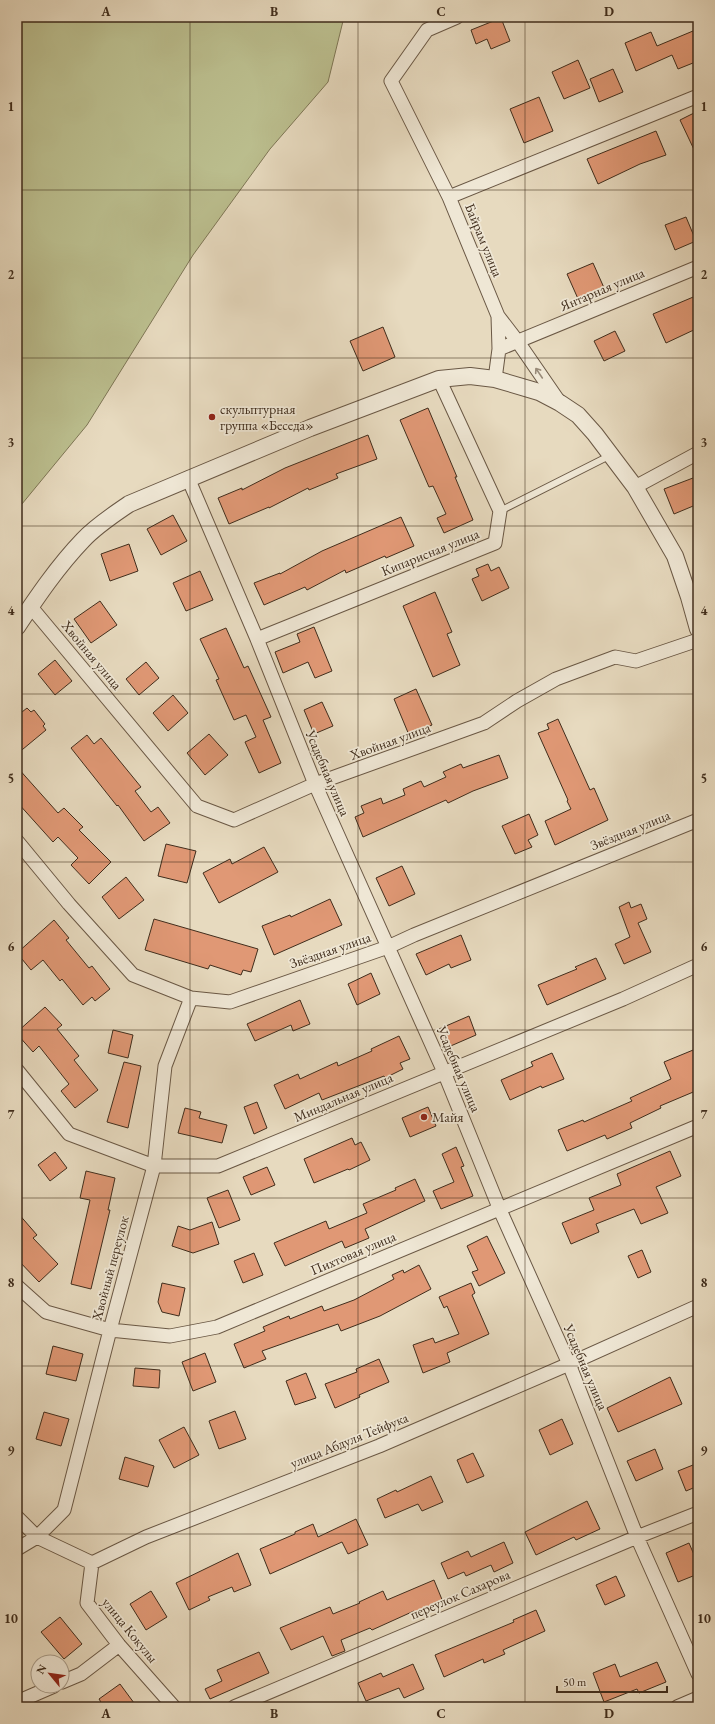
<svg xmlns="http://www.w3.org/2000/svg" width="715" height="1724" font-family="'EB Garamond',serif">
  <rect width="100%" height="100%" fill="#e7dabf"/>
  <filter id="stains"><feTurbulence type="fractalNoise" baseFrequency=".005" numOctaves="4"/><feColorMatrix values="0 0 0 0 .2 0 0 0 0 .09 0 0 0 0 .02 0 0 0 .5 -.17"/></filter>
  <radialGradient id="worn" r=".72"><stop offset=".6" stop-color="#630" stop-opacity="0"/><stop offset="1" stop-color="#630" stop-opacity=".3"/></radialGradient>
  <path fill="#bbbe8e" stroke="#7e7655" d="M 17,17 L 344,17 L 328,82 L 270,149 L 193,255 L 87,425 L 17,510 Z"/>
  <path fill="#e09875" stroke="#402d1c" d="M 501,18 L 510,41 L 491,49 L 487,39 L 476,44 L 471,30 Z
    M 693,31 L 698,43 L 698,61 L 678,69 L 672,55 L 636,71 L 625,43 L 651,32 L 657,46 Z
    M 578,60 L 590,88 L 564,99 L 552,72 Z
    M 613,69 L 623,92 L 599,102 L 590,79 Z
    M 539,97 L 553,131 L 524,143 L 510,109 Z
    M 698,111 L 698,158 L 680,120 Z
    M 656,131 L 666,155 L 640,164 L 598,184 L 587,159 Z
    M 686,217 L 696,241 L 675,250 L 665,225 Z
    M 593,263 L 605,290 L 579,301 L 567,274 Z
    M 698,295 L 698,328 L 666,343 L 653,314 Z
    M 383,327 L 395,357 L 363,371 L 350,341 Z
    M 615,331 L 625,351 L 604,361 L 594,341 Z
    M 428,408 L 457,477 L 455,477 L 473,520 L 444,533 L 437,518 L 446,514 L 433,486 L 429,487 L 400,420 Z
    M 368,435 L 377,459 L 336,474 L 338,478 L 309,490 L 308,488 L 269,508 L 269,507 L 229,524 L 218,498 L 242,488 L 242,490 L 285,468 Z
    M 693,478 L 698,491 L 698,504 L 674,514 L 664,489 Z
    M 173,515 L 187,541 L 161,555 L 147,529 Z
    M 401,517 L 414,546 L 386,558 L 385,556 L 346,573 L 345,570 L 307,590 L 305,587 L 264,605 L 254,583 L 280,573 L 280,574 L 322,551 Z
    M 129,544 L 138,571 L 110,581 L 101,554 Z
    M 488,564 L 491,571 L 499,567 L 509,588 L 482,601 L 472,579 L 479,576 L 476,569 Z
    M 200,571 L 213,600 L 186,611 L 173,583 Z
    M 435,592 L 452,632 L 447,634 L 460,665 L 433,677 L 403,606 Z
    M 100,601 L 117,625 L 91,643 L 74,619 Z
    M 314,627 L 332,671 L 315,678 L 308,662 L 283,673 L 275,652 L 300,642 L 297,634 Z
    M 226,628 L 244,668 L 248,666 L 271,717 L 263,720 L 281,763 L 259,773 L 245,742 L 256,737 L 246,715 L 234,720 L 216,680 L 219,679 L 200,639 Z
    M 55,660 L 72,681 L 55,695 L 38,674 Z
    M 146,662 L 159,678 L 139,695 L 126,679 Z
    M 416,689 L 432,725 L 409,735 L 394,699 Z
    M 173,695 L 188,713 L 168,731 L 153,713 Z
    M 322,702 L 333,726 L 314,734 L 304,710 Z
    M 27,708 L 31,712 L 34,710 L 45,724 L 43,726 L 46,730 L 17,754 L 17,716 Z
    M 558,719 L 590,790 L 594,788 L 608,820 L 555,845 L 545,821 L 571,809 L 567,801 L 568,800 L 538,733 L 549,729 L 547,724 Z
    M 209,734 L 228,755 L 205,775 L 187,753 Z
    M 87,735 L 94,744 L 101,738 L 141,787 L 135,791 L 151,812 L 158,807 L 170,823 L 144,841 L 118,805 L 117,806 L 71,748 Z
    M 499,755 L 508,778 L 473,791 L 448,803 L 446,800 L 363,837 L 355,817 L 364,813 L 361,806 L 381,798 L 383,804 L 405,795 L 403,789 L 421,781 L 424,787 L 446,777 L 443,772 L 461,764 L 463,768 Z
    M 17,767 L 58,813 L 64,808 L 83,827 L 79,830 L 111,862 L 89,884 L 71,865 L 78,858 L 58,837 L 53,842 L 17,802 Z
    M 529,814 L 538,835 L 528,840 L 532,847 L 515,854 L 502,826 Z
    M 166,844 L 196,851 L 187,883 L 158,876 Z
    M 264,847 L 278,872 L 219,903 L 203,873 L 230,859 L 232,864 Z
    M 402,866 L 415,894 L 389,906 L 376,878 Z
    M 126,877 L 144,900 L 119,919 L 102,897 Z
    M 330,899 L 342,925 L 274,955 L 262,926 L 290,915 L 291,917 Z
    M 629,902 L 631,908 L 641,904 L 647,919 L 638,923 L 651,952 L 624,964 L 615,944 L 630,937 L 619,907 Z
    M 154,919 L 258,949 L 251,972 L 243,970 L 241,975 L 210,965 L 208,969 L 145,950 Z
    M 54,920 L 69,938 L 66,940 L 89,968 L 92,966 L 110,989 L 95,1001 L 92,997 L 83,1005 L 62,979 L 60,981 L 43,960 L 31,970 L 17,953 Z
    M 461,935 L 471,960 L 451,968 L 449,964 L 426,975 L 416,954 Z
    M 596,958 L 606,979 L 547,1005 L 538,985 L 577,969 L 575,967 Z
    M 371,973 L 380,994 L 357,1005 L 348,984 Z
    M 300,1000 L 310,1024 L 293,1031 L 291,1025 L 255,1041 L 247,1024 Z
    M 45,1007 L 62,1025 L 57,1029 L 79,1056 L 74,1060 L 98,1090 L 75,1108 L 61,1091 L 69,1084 L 39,1046 L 33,1052 L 17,1034 L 17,1032 Z
    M 469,1016 L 476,1035 L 446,1048 L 439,1029 Z
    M 113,1030 L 133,1035 L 128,1058 L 108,1053 Z
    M 399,1036 L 410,1059 L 400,1063 L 403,1069 L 385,1078 L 384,1076 L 322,1100 L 319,1093 L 285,1109 L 274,1085 L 298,1074 L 300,1079 L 337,1062 L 338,1066 L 372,1051 L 371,1049 Z
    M 698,1048 L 698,1090 L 660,1106 L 661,1108 L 630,1123 L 632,1128 L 607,1139 L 605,1135 L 567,1151 L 558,1130 L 583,1120 L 584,1122 L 632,1101 L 630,1098 L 671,1079 L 664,1062 Z
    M 552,1053 L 564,1079 L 542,1088 L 541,1086 L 510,1100 L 501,1080 L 533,1066 L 531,1062 Z
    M 124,1062 L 141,1066 L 128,1128 L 107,1122 Z
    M 257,1102 L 267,1128 L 254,1134 L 244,1107 Z
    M 428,1107 L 436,1126 L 410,1137 L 402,1118 Z
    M 185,1108 L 201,1112 L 199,1118 L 227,1125 L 222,1143 L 178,1133 Z
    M 352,1138 L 355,1145 L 361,1142 L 370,1160 L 349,1170 L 348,1169 L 314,1183 L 304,1159 Z
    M 456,1147 L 464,1166 L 461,1167 L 473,1196 L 441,1209 L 433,1191 L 454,1182 L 442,1154 Z
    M 670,1151 L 681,1176 L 656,1187 L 668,1213 L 641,1224 L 634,1209 L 596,1224 L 599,1232 L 571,1244 L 562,1223 L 594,1210 L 589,1198 L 621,1185 L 617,1174 Z
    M 55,1152 L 67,1168 L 50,1181 L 38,1165 Z
    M 267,1167 L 275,1185 L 251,1195 L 243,1177 Z
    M 86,1171 L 115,1178 L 108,1210 L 110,1210 L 91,1289 L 71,1284 L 90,1200 L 80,1198 Z
    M 415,1179 L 425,1201 L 365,1229 L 369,1238 L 345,1248 L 342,1241 L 285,1266 L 274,1243 L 326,1221 L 329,1229 L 367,1213 L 363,1204 L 396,1190 L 395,1188 Z
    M 228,1190 L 240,1220 L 219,1228 L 207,1198 Z
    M 17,1212 L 37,1235 L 33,1238 L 58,1264 L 39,1282 L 17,1259 Z
    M 212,1222 L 219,1244 L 193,1253 L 172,1246 L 178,1226 L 190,1230 Z
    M 487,1236 L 505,1273 L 479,1286 L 472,1272 L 478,1270 L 467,1246 Z
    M 642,1250 L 651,1272 L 638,1278 L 628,1256 Z
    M 254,1253 L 263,1275 L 243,1283 L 234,1261 Z
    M 419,1265 L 431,1289 L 380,1316 L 341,1331 L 338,1324 L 262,1351 L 266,1359 L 244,1368 L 234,1344 L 265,1331 L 263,1327 L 289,1316 L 290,1319 L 322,1306 L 324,1311 L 354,1300 L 394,1279 L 392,1275 L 403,1270 L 404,1273 Z
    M 162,1283 L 185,1288 L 179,1316 L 162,1312 L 158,1302 Z
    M 471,1283 L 475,1293 L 472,1295 L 489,1334 L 447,1353 L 450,1362 L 423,1373 L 413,1345 L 433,1338 L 435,1343 L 459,1334 L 447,1306 L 444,1308 L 439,1297 Z
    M 53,1346 L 83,1354 L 76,1381 L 46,1374 Z
    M 205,1353 L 216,1382 L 193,1391 L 182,1362 Z
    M 379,1359 L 389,1382 L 359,1395 L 360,1397 L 335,1408 L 325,1384 L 357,1372 L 356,1369 Z
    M 135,1368 L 160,1370 L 159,1388 L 133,1386 Z
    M 306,1373 L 316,1398 L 295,1405 L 286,1381 Z
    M 670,1377 L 682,1404 L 618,1432 L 607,1408 Z
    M 235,1411 L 246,1439 L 219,1449 L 209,1421 Z
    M 44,1412 L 69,1419 L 61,1446 L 36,1439 Z
    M 562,1419 L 573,1444 L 550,1455 L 539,1430 Z
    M 184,1427 L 199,1455 L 174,1468 L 159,1440 Z
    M 655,1449 L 663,1469 L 636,1481 L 627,1461 Z
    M 473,1453 L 484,1476 L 467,1483 L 457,1460 Z
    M 125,1457 L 154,1466 L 148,1487 L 119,1479 Z
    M 698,1463 L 698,1486 L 686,1491 L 678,1471 Z
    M 431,1476 L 443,1502 L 422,1511 L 418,1504 L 385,1518 L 377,1499 L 396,1490 L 397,1492 Z
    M 587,1501 L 600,1529 L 576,1540 L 574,1537 L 536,1555 L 525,1532 Z
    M 356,1519 L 368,1545 L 348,1554 L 342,1542 L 270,1574 L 260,1549 L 295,1534 L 295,1532 L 313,1524 L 318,1537 Z
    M 504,1542 L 513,1563 L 494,1572 L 491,1565 L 466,1576 L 464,1572 L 448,1579 L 441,1563 L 468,1551 L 471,1557 Z
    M 689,1543 L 698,1564 L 698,1574 L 678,1582 L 666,1553 Z
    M 238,1553 L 251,1585 L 234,1592 L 232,1587 L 208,1597 L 210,1600 L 189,1610 L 176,1583 Z
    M 616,1576 L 625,1596 L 605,1605 L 596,1585 Z
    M 434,1580 L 443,1602 L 415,1614 L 414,1611 L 372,1630 L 370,1628 L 341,1640 L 345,1651 L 332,1656 L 323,1636 L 291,1650 L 280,1628 L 330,1607 L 333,1614 L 360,1603 L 359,1602 L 383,1591 L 387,1600 Z
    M 151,1591 L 167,1617 L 146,1630 L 130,1604 Z
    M 536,1610 L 545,1631 L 503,1650 L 505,1654 L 484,1663 L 483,1659 L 444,1677 L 435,1655 L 514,1622 L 513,1620 Z
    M 60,1617 L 82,1644 L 64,1659 L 41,1632 Z
    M 259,1652 L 269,1673 L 210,1699 L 205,1689 L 222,1681 L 217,1670 Z
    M 657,1662 L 666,1682 L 639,1693 L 637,1689 L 604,1702 L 593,1673 L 615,1664 L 620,1677 Z
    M 413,1664 L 424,1689 L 404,1698 L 399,1688 L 366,1701 L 358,1683 L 381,1673 L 383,1677 Z
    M 120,1684 L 137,1707 L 104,1707 L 99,1699 Z"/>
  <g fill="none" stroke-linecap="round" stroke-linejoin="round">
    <defs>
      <path id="service" d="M 500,511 L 611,455"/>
      <path id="minor" d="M 457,17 L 427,30 L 391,81 L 449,197 L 498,316 L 518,342 L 560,403
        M 449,197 L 698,96
        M 499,349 L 698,267
        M 495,379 L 499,349 L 498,316
        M 188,478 L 257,639 L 315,784 L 444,1072 L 500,1210 L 569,1364 L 637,1537 L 698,1674
        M 635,487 L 698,453
        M 31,607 L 197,806 L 234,820 L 315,784 L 484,723 L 517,701 L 556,679 L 615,657 L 636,661 L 698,640
        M 257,639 L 495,543 L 500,511 L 439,379
        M 17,841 L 69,904 L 133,975 L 191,998 L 230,1002 L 388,947 L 414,935 L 698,820
        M 17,1070 L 69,1134 L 154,1166 L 218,1166 L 623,999 L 698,965
        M 17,1286 L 46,1312 L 110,1330 L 170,1336 L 217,1327 L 698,1126
        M 17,1517 L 37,1537 L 92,1563 L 146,1537 L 379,1446 L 569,1364 L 698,1306
        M 17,1549 L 37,1537 L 64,1510 L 110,1330 L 154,1166 L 165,1066 L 191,998
        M 92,1563 L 87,1603 L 119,1645 L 174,1707
        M 62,1682 L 81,1674 L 119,1645
        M 17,1702 L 54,1686
        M 234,1707 L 637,1537 L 698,1513
        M 677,1707 L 698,1698"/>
      <path id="tertiary" d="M 17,627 C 37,597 58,566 83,540 C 96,526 113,515 129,504 L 310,428 L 439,379 L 470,376 L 495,379 L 539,392 L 560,403 L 578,415 L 595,434 L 635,487 L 675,556 L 689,597 L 698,629"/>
    </defs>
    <use href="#service" stroke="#6a5845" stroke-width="8"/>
    <use href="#minor" stroke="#6a5845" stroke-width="15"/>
    <use href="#tertiary" stroke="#6a5845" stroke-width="18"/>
    <use href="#service" stroke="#efe7d5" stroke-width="6"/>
    <use href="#minor" stroke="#efe7d5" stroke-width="13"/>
    <use href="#tertiary" stroke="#efe7d5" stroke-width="16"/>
  </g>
  <defs><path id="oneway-shaft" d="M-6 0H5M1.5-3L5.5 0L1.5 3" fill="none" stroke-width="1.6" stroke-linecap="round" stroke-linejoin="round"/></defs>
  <use stroke="#988a78" href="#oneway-shaft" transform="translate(539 373) rotate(-124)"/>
  <path fill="none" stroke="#402d1c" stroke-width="1" stroke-opacity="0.55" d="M 190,17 L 190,1707M 358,17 L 358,1707M 525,17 L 525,1707M 17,190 L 698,190M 17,358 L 698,358M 17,526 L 698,526M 17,694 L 698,694M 17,862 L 698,862M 17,1030 L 698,1030M 17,1198 L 698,1198M 17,1366 L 698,1366M 17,1534 L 698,1534"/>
  <g fill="#8f2418" stroke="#efe7d5" stroke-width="1.5">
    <circle cx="212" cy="417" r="4"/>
    <circle cx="424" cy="1117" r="4"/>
  </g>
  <g text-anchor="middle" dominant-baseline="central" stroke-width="3.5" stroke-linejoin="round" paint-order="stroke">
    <g font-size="14" fill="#402d1c" stroke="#efe7d5">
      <text transform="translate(484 240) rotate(68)">Байрам улица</text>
      <text transform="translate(602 289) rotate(-23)">Янтарная улица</text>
      <text transform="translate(430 552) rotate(-22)">Кипарисная улица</text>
      <text transform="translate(92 655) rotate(50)">Хвойная улица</text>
      <text transform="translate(390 741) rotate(-20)">Хвойная улица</text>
      <text transform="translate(328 773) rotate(67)">Усадебная улица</text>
      <text transform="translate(630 830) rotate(-22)">Звёздная улица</text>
      <text transform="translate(330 950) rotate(-19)">Звёздная улица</text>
      <text transform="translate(459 1069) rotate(67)">Усадебная улица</text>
      <text transform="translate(343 1097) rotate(-23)">Миндальная улица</text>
      <text transform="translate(353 1253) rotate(-23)">Пихтовая улица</text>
      <text transform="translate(110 1268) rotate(-75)">Хвойный переулок</text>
      <text transform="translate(586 1367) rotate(67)">Усадебная улица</text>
      <text transform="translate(349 1440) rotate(-22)">улица Абдуля Тейфука</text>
      <text transform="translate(460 1594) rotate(-23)">переулок Сахарова</text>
      <text transform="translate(130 1630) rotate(51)">улица Кокулы</text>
    </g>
    <g font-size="14" fill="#402d1c" stroke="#efe7d5" text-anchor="start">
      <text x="220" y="409">скульптурная<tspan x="220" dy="16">группа «Беседа»</tspan></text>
      <text x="432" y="1117">Майя</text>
    </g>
  </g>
  <rect width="715" height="1724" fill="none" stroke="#e7dabf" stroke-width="44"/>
  <g transform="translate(50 1674) rotate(299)"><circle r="19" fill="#efe7d5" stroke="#a99d8b"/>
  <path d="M0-3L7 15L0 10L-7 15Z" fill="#8f2418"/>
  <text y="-6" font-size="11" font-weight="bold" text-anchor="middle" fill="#402d1c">N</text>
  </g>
  <path d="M557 1686v6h110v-6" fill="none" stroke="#402d1c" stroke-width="2"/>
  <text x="563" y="1686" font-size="12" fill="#402d1c" stroke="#efe7d5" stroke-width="3" paint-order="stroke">50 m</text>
  <rect x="22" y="22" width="671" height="1680" fill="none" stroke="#402d1c" stroke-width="1.5"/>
  <g font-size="13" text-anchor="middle" font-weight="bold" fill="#402d1c">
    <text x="106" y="16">A</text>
    <text x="274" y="16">B</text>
    <text x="441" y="16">C</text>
    <text x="609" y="16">D</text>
    <text x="11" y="111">1</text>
    <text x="704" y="111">1</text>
    <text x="11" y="279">2</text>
    <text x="704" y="279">2</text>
    <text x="11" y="447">3</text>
    <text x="704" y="447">3</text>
    <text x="11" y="615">4</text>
    <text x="704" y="615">4</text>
    <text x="11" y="783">5</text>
    <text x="704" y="783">5</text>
    <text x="11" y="951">6</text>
    <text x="704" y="951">6</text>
    <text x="11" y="1119">7</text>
    <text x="704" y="1119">7</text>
    <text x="11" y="1287">8</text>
    <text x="704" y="1287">8</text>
    <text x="11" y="1455">9</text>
    <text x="704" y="1455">9</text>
    <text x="11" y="1623">10</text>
    <text x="704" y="1623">10</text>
    <text x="106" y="1718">A</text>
    <text x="274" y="1718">B</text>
    <text x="441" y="1718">C</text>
    <text x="609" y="1718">D</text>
  </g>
  <rect width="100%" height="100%" filter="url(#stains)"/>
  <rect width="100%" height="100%" fill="url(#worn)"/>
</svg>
